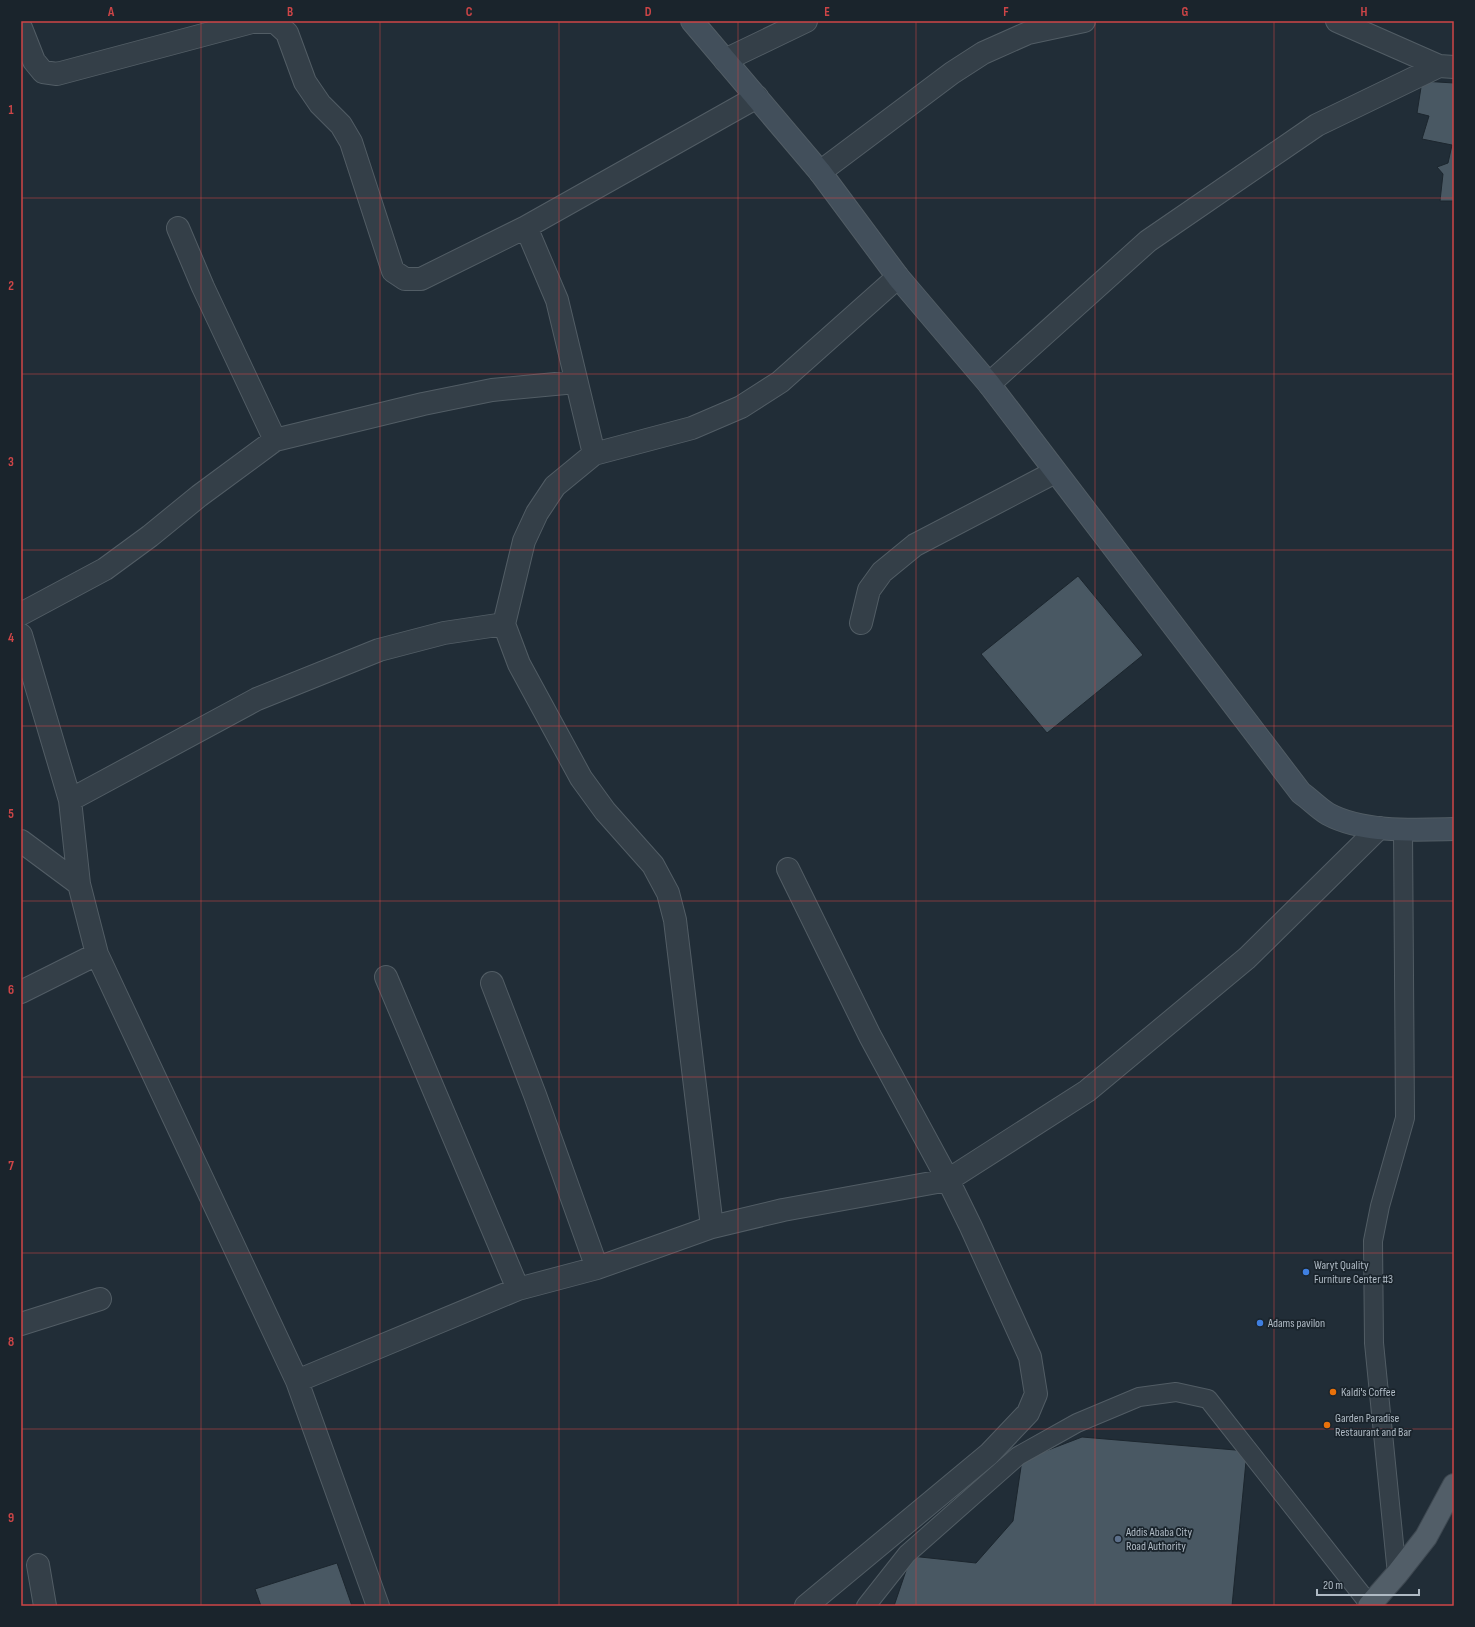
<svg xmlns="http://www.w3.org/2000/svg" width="1475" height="1627" font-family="'Sofia Sans Condensed',sans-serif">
  <rect width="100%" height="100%" fill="#212d37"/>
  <path fill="#495863" stroke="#1c262e" d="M 1422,81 L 1454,83 L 1454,201 L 1440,201 L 1443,174 L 1437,167 L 1448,163 L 1452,145 L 1422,139 L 1429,116 L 1417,113 Z
    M 1078,576 L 1143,655 L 1047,733 L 981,654 Z
    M 1082,1437 L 1247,1451 L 1232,1606 L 894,1606 L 911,1556 L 976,1563 L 1013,1521 L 1022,1460 Z
    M 337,1563 L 352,1606 L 261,1606 L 255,1589 Z"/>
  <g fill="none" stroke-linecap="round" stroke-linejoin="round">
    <defs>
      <path id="lane" d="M 1397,1574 L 1374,1343 L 1373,1241 L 1380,1206 L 1405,1118 L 1403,831
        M 866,1606 L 907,1554 L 1018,1456 L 1077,1423 L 1139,1397 L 1176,1392 L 1208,1399 L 1370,1605"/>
      <path id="street" d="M 1337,21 L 1439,66 L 1454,67
        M 21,28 L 34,61 L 43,72 L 57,74 L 252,22 L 275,22 L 287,33 L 305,82 L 320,104 L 341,125 L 351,142 L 393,271 L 405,279 L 421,279 L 526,227
        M 725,60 L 806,21
        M 820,172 L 952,73 L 983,53 L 1028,33 L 1084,21
        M 178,228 L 203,287 L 275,440
        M 989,384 L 1148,241 L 1317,125 L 1439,66
        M 594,454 L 557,300 L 526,227 L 757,97
        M 21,614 L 105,569 L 150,536 L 199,496 L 275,440 L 423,404 L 492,390 L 576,382
        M 861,623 L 869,590 L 882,572 L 915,545 L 1055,472
        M 21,635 L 70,800 L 79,884 L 97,954 L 297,1381 L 378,1606
        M 70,800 L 257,699 L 379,650 L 444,633 L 504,624
        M 21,841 L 79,884
        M 788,869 L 870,1036 L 948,1180 L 971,1227 L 1030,1357 L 1036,1394 L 1028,1413 L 989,1454 L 806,1606
        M 386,977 L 518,1289
        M 492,983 L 535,1095 L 597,1268
        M 21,992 L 97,954
        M 712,1227 L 675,920 L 668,893 L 653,865 L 605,811 L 581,778 L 519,664 L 504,624 L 524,541 L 537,513 L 555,486 L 594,454 L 692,428 L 741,407 L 780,382 L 898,277
        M 21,1324 L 100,1299
        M 297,1381 L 518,1289 L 597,1268 L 712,1227 L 783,1210 L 948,1180 L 1087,1091 L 1247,958 L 1379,828
        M 38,1565 L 45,1606"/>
      <path id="secondary" d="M 692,21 L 820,172 L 898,277 L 989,384 L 1301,793 C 1310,799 1318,808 1328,814 C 1363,833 1415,830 1454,829"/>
      <path id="primary" d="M 1369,1606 L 1397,1574 L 1426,1537 L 1454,1485"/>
    </defs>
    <use href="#lane" stroke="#525d65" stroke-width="20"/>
    <use href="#street" stroke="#525d65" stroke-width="24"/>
    <use href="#secondary" stroke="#525d65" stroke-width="24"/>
    <use href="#primary" stroke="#3e4851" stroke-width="24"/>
    <use href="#lane" stroke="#343f48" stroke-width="18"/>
    <use href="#street" stroke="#343f48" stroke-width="22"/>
    <use href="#secondary" stroke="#424f5b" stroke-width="22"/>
    <use href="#primary" stroke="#525e68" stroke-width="22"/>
  </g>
  <path fill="none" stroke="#ce4547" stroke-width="1" stroke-opacity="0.55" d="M 201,21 L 201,1606M 380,21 L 380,1606M 559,21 L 559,1606M 738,21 L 738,1606M 916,21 L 916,1606M 1095,21 L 1095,1606M 1274,21 L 1274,1606M 21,198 L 1454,198M 21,374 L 1454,374M 21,550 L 1454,550M 21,726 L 1454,726M 21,901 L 1454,901M 21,1077 L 1454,1077M 21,1253 L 1454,1253M 21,1429 L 1454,1429"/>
  <g fill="#3f7fe0" stroke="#1a242c" stroke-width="1.5">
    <circle cx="1306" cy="1272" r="4"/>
    <circle cx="1260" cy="1323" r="4"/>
  </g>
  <g fill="#e8710a" stroke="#1a242c" stroke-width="1.5">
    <circle cx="1333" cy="1392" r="4"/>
    <circle cx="1327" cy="1425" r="4"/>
  </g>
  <circle fill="#5c6f8a" stroke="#1a242c" stroke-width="1.5" cx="1118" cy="1539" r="4"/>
  <g text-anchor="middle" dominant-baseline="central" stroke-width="3.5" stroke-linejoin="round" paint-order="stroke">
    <g font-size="12" fill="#afbac4" stroke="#1a242c" text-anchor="start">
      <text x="1314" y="1265">Waryt Quality<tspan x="1314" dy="14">Furniture Center #3</tspan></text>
      <text x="1268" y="1323">Adams pavilon</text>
      <text x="1341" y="1392">Kaldi's Coffee</text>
      <text x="1335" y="1418">Garden Paradise<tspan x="1335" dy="14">Restaurant and Bar</tspan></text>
      <text x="1126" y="1532">Addis Ababa City<tspan x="1126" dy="14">Road Authority</tspan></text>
    </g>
  </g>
  <rect width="1475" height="1627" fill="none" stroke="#1a242c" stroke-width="44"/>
  <path d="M1317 1589v6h102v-6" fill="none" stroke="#afbac4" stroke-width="2"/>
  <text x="1323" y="1589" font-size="12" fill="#afbac4" stroke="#1a242c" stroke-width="3" paint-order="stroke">20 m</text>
  <rect x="22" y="22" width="1431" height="1583" fill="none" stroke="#ce4547" stroke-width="1.5"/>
  <g font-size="13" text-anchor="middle" font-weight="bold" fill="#ce4547">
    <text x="111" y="16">A</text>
    <text x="290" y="16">B</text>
    <text x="469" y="16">C</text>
    <text x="648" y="16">D</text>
    <text x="827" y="16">E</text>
    <text x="1006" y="16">F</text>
    <text x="1185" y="16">G</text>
    <text x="1364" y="16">H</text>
    <text x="11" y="114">1</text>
    <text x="11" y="290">2</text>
    <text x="11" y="466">3</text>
    <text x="11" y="642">4</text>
    <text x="11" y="818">5</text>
    <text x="11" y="994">6</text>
    <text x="11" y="1170">7</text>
    <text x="11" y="1346">8</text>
    <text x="11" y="1522">9</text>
  </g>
</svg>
